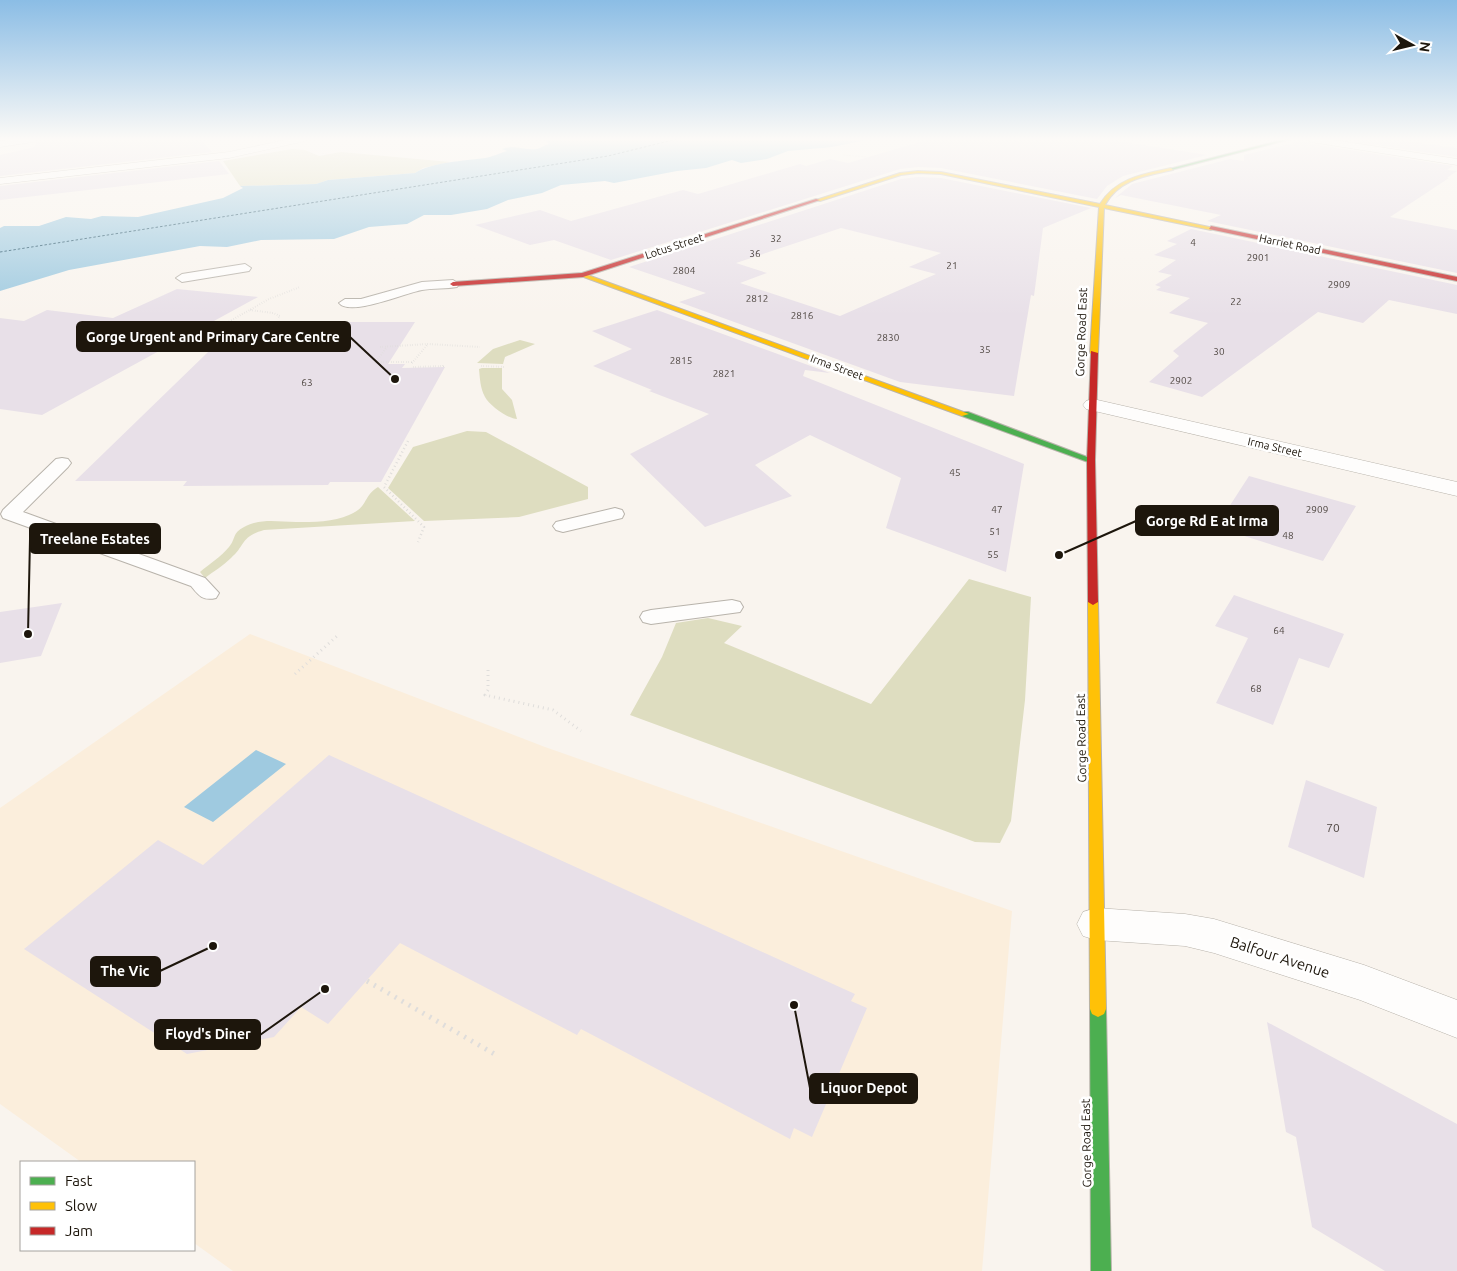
<svg xmlns="http://www.w3.org/2000/svg" width="1457" height="1271" font-family="Ubuntu,sans-serif">
  <rect width="100%" height="100%" fill="#f9f4ee"/>
  <path fill="#fbeedc" d="M 250,634 L 545,747 L 1012,911 L 982,1271 L 233,1271 L 194,1243 L 194,1162 L 81,1162 L 0,1104 L 0,808 Z"/>
  <path fill="#deddc0" d="M 292,149 L 305,150 L 319,156 L 341,152 L 450,162 L 423,168 L 415,173 L 328,180 L 316,184 L 240,186 L 223,161 Z
    M 520,340 L 535,344 L 505,357 L 503,364 L 477,363 L 493,349 Z
    M 482,368 L 502,368 L 502,389 L 512,400 L 517,419 C 508,419 489,405 485,397 C 480,388 480,378 479,369 Z
    M 467,431 L 486,432 L 588,487 L 588,499 L 519,517 L 424,521 L 388,488 L 413,447 Z
    M 378,487 L 415,521 L 264,530 C 240,537 246,545 231,558 C 223,566 214,571 205,578 L 200,572 C 209,564 221,557 229,547 C 236,539 232,533 244,527 C 261,518 278,522 296,522 C 313,522 334,522 349,515 C 369,507 362,497 378,487 Z
    M 969,579 L 1031,597 L 1025,700 L 1011,821 L 1000,843 L 975,842 L 630,715 L 662,657 L 676,623 L 708,618 L 742,626 L 724,643 L 871,704 Z"/>
  <path fill="#9fcae0" d="M 544,139 L 871,139 L 832,147 L 788,151 L 767,159 L 741,163 L 732,160 L 706,168 L 677,171 L 614,183 L 605,181 L 561,185 L 542,193 L 508,200 L 487,209 L 451,215 L 424,215 L 407,224 L 369,227 L 334,239 L 261,240 L 227,247 L 200,246 L 69,270 L 0,291 L 0,228 L 4,226 L 39,226 L 66,217 L 91,219 L 102,216 L 138,217 L 223,198 L 243,188 L 240,186 L 316,184 L 328,180 L 415,173 C 432,162 464,161 485,158 C 492,157 500,153 507,151 L 502,149 C 516,144 525,151 537,149 C 541,148 545,145 549,144 Z
    M 256,750 L 286,764 L 213,822 L 184,807 Z"/>
  <g fill="none" stroke-linecap="round" stroke-linejoin="round">
    <path stroke="#1f526a" stroke-width="1" stroke-dasharray="2.5 2" stroke-linecap="butt" d="M 0,252 L 608,156 L 677,139"/>
  </g>
  <path fill="#e8e0e8" fill-rule="evenodd" d="M 40,139 L 201,139 L 212,152 L 0,176 L 0,155 L 35,147 L 36,143 Z
    M 921,139 L 1106,139 L 1207,155 L 1123,176 L 1107,186 L 1097,199 L 941,168 L 918,167 L 900,169 L 611,260 L 554,240 L 530,245 L 475,225 L 540,210 L 571,221 L 683,190 L 698,194 L 800,164 L 806,166 L 830,159 L 848,163 L 920,142 Z
    M 1296,139 L 1304,139 L 1311,144 L 1453,166 L 1447,170 L 1457,171 L 1447,178 L 1449,178 L 1390,217 L 1457,230 L 1457,273 L 1207,221 L 1221,215 L 1121,195 L 1115,198 L 1132,184 L 1230,159 L 1244,161 L 1244,155 L 1293,143 Z
    M 1336,139 L 1391,139 L 1457,148 L 1457,157 Z
    M 219,161 L 229,174 L 0,200 L 0,186 Z
    M 918,177 L 941,178 L 1091,208 L 1043,228 L 1034,296 L 1031,295 L 1014,396 L 900,382 L 679,302 L 706,293 L 629,267 L 901,179 ZM 841,228 L 941,253 L 909,267 L 936,274 L 840,316 L 740,283 L 767,273 L 736,263 Z
    M 1191,229 L 1457,285 L 1457,314 L 1389,300 L 1363,323 L 1318,312 L 1202,397 L 1149,382 L 1179,356 L 1173,351 L 1208,323 L 1169,313 L 1190,298 L 1156,290 L 1161,287 L 1155,285 L 1172,275 L 1158,272 L 1176,260 L 1154,255 L 1177,244 L 1167,241 Z
    M 177,289 L 258,297 L 42,415 L 0,409 L 0,318 L 24,321 L 47,310 L 113,318 Z
    M 657,310 L 830,373 L 805,370 L 803,376 L 1024,464 L 1006,572 L 886,528 L 901,478 L 810,435 L 755,465 L 792,496 L 705,527 L 630,454 L 709,414 L 649,391 L 652,390 L 593,366 L 632,349 L 592,331 Z
    M 239,322 L 415,322 L 388,364 L 405,364 L 402,368 L 445,367 L 381,482 L 330,482 L 328,485 L 183,486 L 187,481 L 75,481 Z
    M 1249,476 L 1356,506 L 1323,561 L 1216,527 Z
    M 1234,595 L 1344,634 L 1329,668 L 1299,658 L 1273,725 L 1216,703 L 1248,638 L 1215,626 Z
    M 62,603 L 41,656 L 0,663 L 0,612 Z
    M 329,755 L 855,994 L 851,1001 L 867,1008 L 812,1137 L 794,1128 L 790,1139 L 581,1029 L 577,1035 L 400,943 L 328,1024 L 301,1007 L 274,1037 L 187,1054 L 24,949 L 158,840 L 203,865 Z
    M 1306,780 L 1377,807 L 1364,878 L 1288,847 Z
    M 1267,1022 L 1457,1124 L 1457,1271 L 1385,1271 L 1312,1227 L 1296,1137 L 1286,1132 Z"/>
  <g fill="none" stroke-linecap="round" stroke-linejoin="round">
    <defs>
      <path id="lane" d="M 245,264 L 251,268 L 249,271 L 182,282 L 176,278 L 182,274 Z
        M 453,280 L 459,284 L 457,287 C 446,289 434,288 422,290 C 405,293 350,317 339,303 L 345,299 L 361,299 L 422,282 Z
        M 62,458 L 68,459 L 71,463 L 68,467 L 23,512 L 205,578 L 219,593 L 216,598 C 203,601 199,596 191,586 L 3,518 L 1,514 L 3,510 L 56,459 Z
        M 615,508 L 622,510 L 624,514 L 622,518 L 563,532 L 556,530 L 553,526 L 556,522 Z
        M 732,600 L 740,602 L 743,607 L 740,612 L 651,624 L 643,622 L 640,617 L 643,612 L 651,610 Z"/>
      <path id="street" d="M 16,139 L 38,139 L 33,142 L 0,147 L 0,141 Z
        M 290,139 L 306,139 L 305,141 L 229,158 L 0,184 L 0,178 L 229,152 Z
        M 1306,139 L 1327,139 L 1457,159 L 1457,165 L 1311,142 Z
        M 1093,399 L 1457,482 L 1457,496 L 1086,409 L 1083,405 L 1086,401 Z
        M 1096,908 L 1185,914 L 1214,919 L 1364,965 L 1457,1000 L 1457,1038 L 1360,1000 L 1214,953 L 1185,946 L 1096,940 L 1083,936 L 1077,924 L 1083,912 Z"/>
      <path id="fast" d="M 1286,139 L 1291,139 L 1171,170 L 1169,169 Z
        M 962,412 L 968,412 L 1095,460 L 1094,462 L 1088,462 L 962,416 Z
        M 1098,1001 L 1104,1004 L 1106,1009 L 1111,1271 L 1091,1271 L 1090,1009 L 1092,1004 Z"/>
      <path id="slow" d="M 1171,168 L 1173,170 C 1146,176 1119,179 1105,205 L 1214,228 L 1211,230 L 1104,208 L 1098,353 L 1094,355 L 1090,353 L 1099,207 L 941,174 L 918,173 L 901,175 L 820,201 L 816,200 L 900,173 L 918,171 L 941,172 L 1100,204 C 1116,178 1143,174 1171,168 Z
        M 581,274 L 585,274 L 969,414 L 962,416 L 581,276 Z
        M 1093,599 L 1098,602 L 1106,1009 L 1104,1014 L 1098,1017 L 1092,1014 L 1090,1009 L 1088,602 Z"/>
      <path id="jam" d="M 816,199 L 820,200 L 583,277 L 453,286 L 450,284 L 453,282 L 582,273 Z
        M 1211,226 L 1457,277 L 1457,281 L 1209,229 Z
        M 1091,351 L 1098,353 L 1095,460 L 1098,602 L 1093,605 L 1088,602 L 1087,460 Z"/>
    </defs>
    <use href="#lane" stroke="#b8b3ab" stroke-width="2"/>
    <use href="#street" stroke="#b8b3ab" stroke-width="1"/>
    <use href="#fast" stroke="#b8b3ab" stroke-width="2"/>
    <use href="#slow" stroke="#b8b3ab" stroke-width="2"/>
    <use href="#jam" stroke="#b8b3ab" stroke-width="2"/>
    <path stroke="#dfdddb" stroke-width="1" stroke-dasharray="0.5 1" stroke-linecap="butt" d="M 322,153 L 347,161 L 334,167 L 330,176
      M 843,155 L 867,157"/>
    <path stroke="#dfdddb" stroke-width="2" stroke-dasharray="0.5 2" stroke-linecap="butt" d="M 250,310 L 273,313 L 280,316 L 277,319
      M 216,329 L 269,299 L 300,287
      M 380,347 L 428,344 L 480,347
      M 376,362 L 412,362
      M 375,363 L 386,348
      M 412,363 L 428,344
      M 481,366 L 506,367
      M 413,367 L 443,366 L 444,364"/>
    <path stroke="#dfdddb" stroke-width="2.5" stroke-dasharray="1 3" stroke-linecap="butt" d="M 408,441 L 384,487 L 424,527 L 418,542"/>
    <path stroke="#dfdddb" stroke-width="3" stroke-dasharray="1 4" stroke-linecap="butt" d="M 488,670 L 488,690 L 485,695 L 553,710 L 581,731
      M 295,674 L 337,636"/>
    <path stroke="#dfdddb" stroke-width="5" stroke-dasharray="2 6" stroke-linecap="butt" d="M 367,981 L 498,1056"/>
    <use href="#lane" fill="#fefdfc" fill-rule="evenodd"/>
    <use href="#street" fill="#fefdfc" fill-rule="evenodd"/>
    <use href="#fast" fill="#4caf50" fill-rule="evenodd"/>
    <use href="#slow" fill="#ffc107" fill-rule="evenodd"/>
    <use href="#jam" fill="#c62828" fill-rule="evenodd"/>
  </g>
  <linearGradient id="sky" x2="0" y2="1"><stop stop-color="#8bbde5"/><stop offset="0.44" stop-color="#fcfaf7"/><stop offset="1" stop-color="#fcfaf7" stop-opacity="0"/></linearGradient>
  <rect width="1457" height="316" fill="url(#sky)"/>
  <g text-anchor="middle" dominant-baseline="central" stroke-width="5" stroke-linejoin="round" paint-order="stroke">
    <g font-size="10" fill="#504843">
      <text x="776" y="238">32</text>
      <text x="1193" y="242">4</text>
      <text x="755" y="253">36</text>
      <text x="1258" y="257">2901</text>
      <text x="952" y="265">21</text>
      <text x="684" y="270">2804</text>
      <text x="1339" y="284">2909</text>
      <text x="757" y="298">2812</text>
      <text x="1236" y="301">22</text>
      <text x="802" y="315">2816</text>
      <text x="888" y="337">2830</text>
      <text x="985" y="349">35</text>
      <text x="1219" y="351">30</text>
      <text x="681" y="360">2815</text>
      <text x="724" y="373">2821</text>
      <text x="1181" y="380">2902</text>
      <text x="307" y="382">63</text>
      <text x="955" y="472">45</text>
      <text x="997" y="509">47</text>
      <text x="1317" y="509">2909</text>
      <text x="995" y="531">51</text>
      <text x="1288" y="535">48</text>
      <text x="993" y="554">55</text>
      <text x="1279" y="630">64</text>
      <text x="1256" y="688">68</text>
    </g>
    <g font-size="11" fill="#1d160c" stroke="#fff">
      <text transform="translate(1290 244) rotate(12)">Harriet Road</text>
      <text transform="translate(674 246) rotate(-18)">Lotus Street</text>
      <text transform="translate(837 367) rotate(20)">Irma Street</text>
      <text transform="translate(1275 447) rotate(13)">Irma Street</text>
    </g>
    <g font-size="12" fill="#1d160c" stroke="#fff">
      <text transform="translate(1081 332) rotate(-88)">Gorge Road East</text>
      <text transform="translate(1081 738) rotate(-91)">Gorge Road East</text>
      <text transform="translate(1086 1143) rotate(-91)">Gorge Road East</text>
    </g>
    <g font-size="12" fill="#504843">
      <text x="1333" y="827">70</text>
    </g>
    <g font-size="15" fill="#1d160c" stroke="#fff">
      <text transform="translate(1280 957) rotate(18)">Balfour Avenue</text>
    </g>
  </g>
  <path fill="none" stroke="#1d160c" stroke-width="2" d="M395 379L350 337M1059 555L1136 521M28 634L30 539M213 946L160 971M325 989L260 1035M794 1005L810 1088"/>
  <g fill="#1d160c" stroke="#fff" stroke-width="2">
    <circle cx="395" cy="379" r="5"/>
    <circle cx="1059" cy="555" r="5"/>
    <circle cx="28" cy="634" r="5"/>
    <circle cx="213" cy="946" r="5"/>
    <circle cx="325" cy="989" r="5"/>
    <circle cx="794" cy="1005" r="5"/>
  </g>
  <g fill="#1d160c" stroke="#1d160c" stroke-width="2">
    <rect x="77" y="322" width="273" height="29" rx="5"/>
    <rect x="1136" y="506" width="142" height="29" rx="5"/>
    <rect x="30" y="524" width="130" height="29" rx="5"/>
    <rect x="91" y="957" width="69" height="29" rx="5"/>
    <rect x="155" y="1020" width="105" height="29" rx="5"/>
    <rect x="810" y="1074" width="107" height="29" rx="5"/>
  </g>
  <g font-size="14" text-anchor="middle" font-weight="bold" fill="#fff">
    <text x="213" y="342">Gorge Urgent and Primary Care Centre</text>
    <text x="1207" y="526">Gorge Rd E at Irma</text>
    <text x="95" y="544">Treelane Estates</text>
    <text x="125" y="976">The Vic</text>
    <text x="208" y="1039">Floyd's Diner</text>
    <text x="864" y="1093">Liquor Depot</text>
  </g>
  <rect x="20" y="1161" width="175" height="90" fill="#ffffff" stroke="#a5a29e"/>
  <rect x="30" y="1177" width="25" height="8" fill="#4caf50" stroke="#a5a29e"/>
  <text x="65" y="1186" font-size="15" fill="#1d160c">Fast</text>
  <rect x="30" y="1202" width="25" height="8" fill="#ffc107" stroke="#a5a29e"/>
  <text x="65" y="1211" font-size="15" fill="#1d160c">Slow</text>
  <rect x="30" y="1227" width="25" height="8" fill="#c62828" stroke="#a5a29e"/>
  <text x="65" y="1236" font-size="15" fill="#1d160c">Jam</text>
  <g transform="translate(1412 45) rotate(98)" stroke="#ffffff" stroke-width="4" paint-order="stroke">
  <path d="M0-4L9 19L0 12L-9 19Z" fill="#1d160c"/>
  <text y="-8" font-size="14" font-weight="bold" text-anchor="middle" fill="#1d160c">N</text>
  </g>
</svg>
